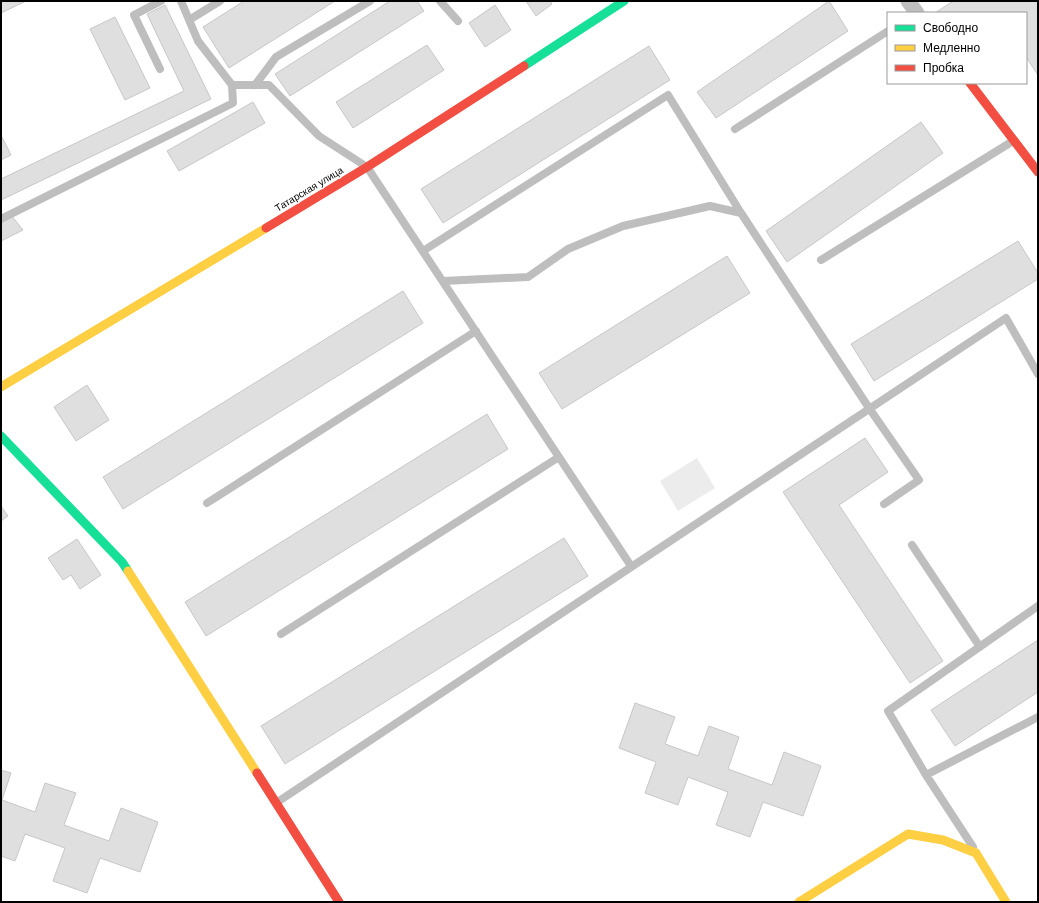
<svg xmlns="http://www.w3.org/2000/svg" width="1039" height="903" font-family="Arial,sans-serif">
  <rect width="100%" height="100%" fill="#fff"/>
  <path fill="#ececec" d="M 697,458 L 715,488 L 678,511 L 660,481 Z"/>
  <path fill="#dfdfdf" stroke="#c7c7c7" d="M 1,1 L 26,1 L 1,13 Z
    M 244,1 L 335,1 L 229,68 L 203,27 Z
    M 390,1 L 417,1 L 424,11 L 290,96 L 275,74 Z
    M 526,1 L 550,1 L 552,4 L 536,16 Z
    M 829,1 L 848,31 L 716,118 L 697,92 Z
    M 953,1 L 1038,1 L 1038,75 L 1026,57 L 1026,13 L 935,13 Z
    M 165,5 L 211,99 L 1,200 L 1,179 L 184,91 L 147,14 Z
    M 495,5 L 511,30 L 485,47 L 469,23 Z
    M 115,17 L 150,88 L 125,100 L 90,29 Z
    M 427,45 L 444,70 L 353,128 L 336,102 Z
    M 649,46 L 670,80 L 443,223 L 421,189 Z
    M 253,102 L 265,123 L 179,171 L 167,151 Z
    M 921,122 L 943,153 L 787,262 L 766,231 Z
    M 1,135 L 11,155 L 1,160 Z
    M 11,215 L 23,230 L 1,241 L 1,220 Z
    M 1018,241 L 1038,273 L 1038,279 L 874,381 L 851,344 Z
    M 727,256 L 750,293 L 562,409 L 539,373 Z
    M 403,291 L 423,323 L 123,509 L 103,477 Z
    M 87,385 L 109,420 L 76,441 L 54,407 Z
    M 487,414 L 508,449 L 206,636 L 185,602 Z
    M 865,438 L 888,472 L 839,505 L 943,661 L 910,683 L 783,492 Z
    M 1,506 L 8,516 L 1,521 Z
    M 564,538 L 588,576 L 285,764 L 261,726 Z
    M 77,539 L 101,575 L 80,589 L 71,575 L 63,580 L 48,558 Z
    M 1038,640 L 1038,692 L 955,746 L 931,710 Z
    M 635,703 L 675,717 L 665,744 L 698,756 L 709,726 L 739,737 L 728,769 L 772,785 L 784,752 L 821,766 L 803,816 L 763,802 L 750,837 L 716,825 L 728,792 L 688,777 L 678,805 L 645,793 L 656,762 L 619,748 Z
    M 1,770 L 11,773 L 2,800 L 35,812 L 45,783 L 76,793 L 64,825 L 109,841 L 121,808 L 158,822 L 140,872 L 100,858 L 87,893 L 53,881 L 65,848 L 25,834 L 15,861 L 1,856 Z"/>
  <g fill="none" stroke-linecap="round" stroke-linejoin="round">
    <path stroke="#bebebe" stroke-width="8" d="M 181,1 L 198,41 L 232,85 L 269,85 L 319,136 L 367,167 L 631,566
      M 440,1 L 458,21
      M 189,20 L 220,1
      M 160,69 L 134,15 L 161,1
      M 255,85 L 276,57 L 370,1
      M 735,129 L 888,31
      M 1,219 L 233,103 L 232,85
      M 423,251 L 668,95 L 741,213
      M 821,260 L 1013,141
      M 443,281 L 528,277 L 568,249 L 623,226 L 710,206 L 741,213 L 869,408 L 919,480 L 884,504
      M 207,503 L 476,331
      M 912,545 L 980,647
      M 281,634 L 559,457
      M 926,775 L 888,711 L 1038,606
      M 276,803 L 1006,318 L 1038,374
      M 973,847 L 926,775 L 1038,717"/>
    <path stroke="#bebebe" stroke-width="15" d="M 908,1 L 917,13"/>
    <path stroke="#16e098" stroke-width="9" d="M 524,66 L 624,1
      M 1,436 L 122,562 L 128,571"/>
    <path stroke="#ffcf43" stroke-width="9" d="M 1,387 L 266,228
      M 128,571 L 257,773
      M 799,902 L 908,834 L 943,840 L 976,853 L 1006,902"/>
    <path stroke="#f24e42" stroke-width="9" d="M 970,83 L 1038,172
      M 266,228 L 367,167 L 524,66
      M 257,773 L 339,902"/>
  </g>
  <g text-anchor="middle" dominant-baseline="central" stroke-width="3" stroke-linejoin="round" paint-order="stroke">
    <g font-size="10" fill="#000" stroke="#fff">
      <text transform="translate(309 189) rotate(-31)">Татарская улица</text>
    </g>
  </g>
  <rect width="1039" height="903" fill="none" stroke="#000000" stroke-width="4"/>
  <rect x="887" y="12" width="140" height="72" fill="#ffffff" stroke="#999999"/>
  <rect x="895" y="25" width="20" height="6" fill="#16e098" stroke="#999999"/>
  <text x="923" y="32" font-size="12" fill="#000000">Свободно</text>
  <rect x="895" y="45" width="20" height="6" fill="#ffcf43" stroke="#999999"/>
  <text x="923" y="52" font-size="12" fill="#000000">Медленно</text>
  <rect x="895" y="65" width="20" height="6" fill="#f24e42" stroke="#999999"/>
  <text x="923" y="72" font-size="12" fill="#000000">Пробка</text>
</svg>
